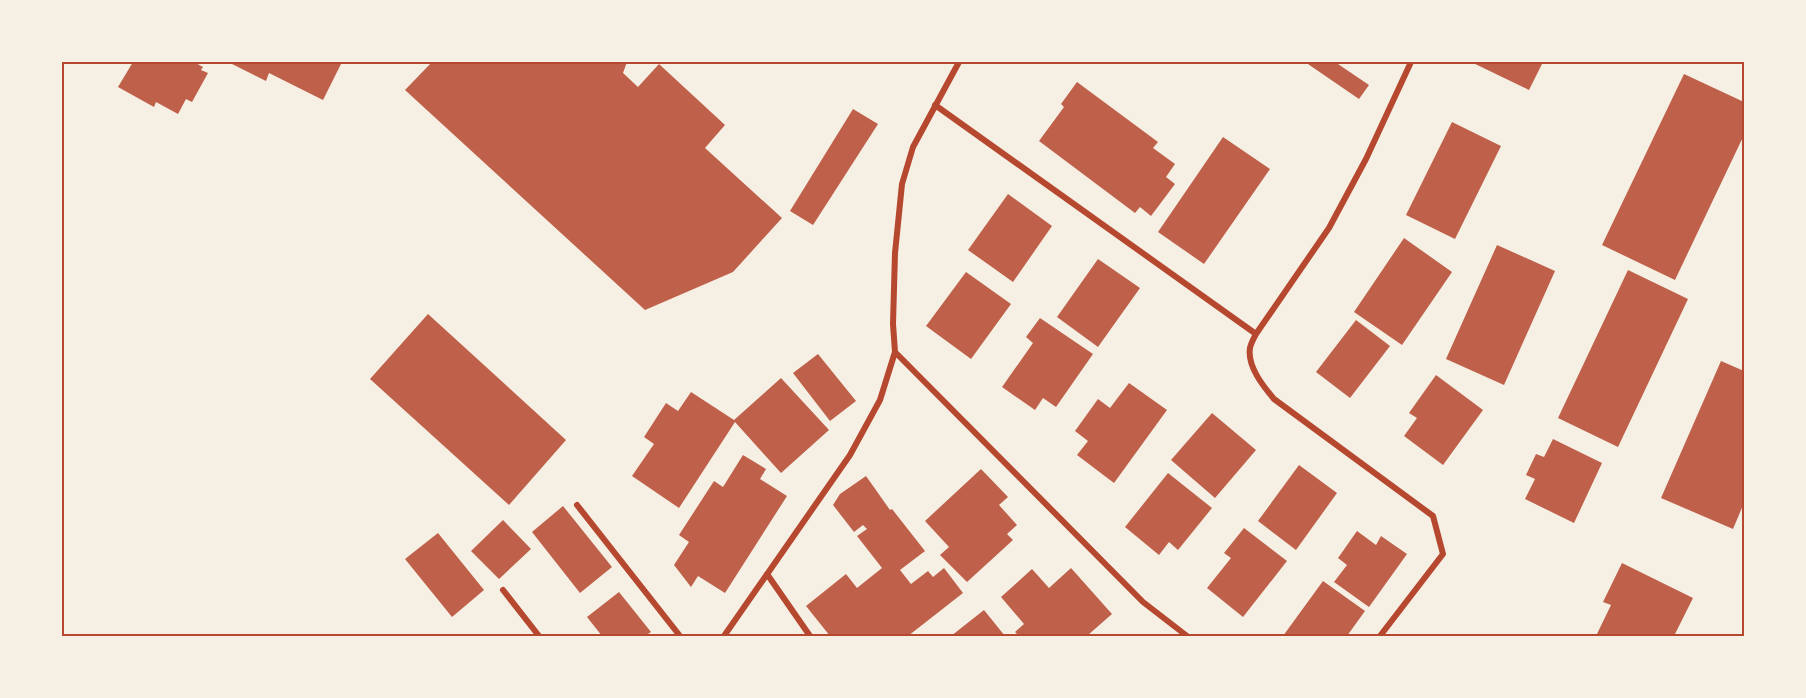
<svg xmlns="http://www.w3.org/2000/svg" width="1806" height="698" font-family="'DM Sans',sans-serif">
  <rect width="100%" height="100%" fill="#f6efe4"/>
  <path fill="#bf614a" d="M 133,62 L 194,62 L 203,67 L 201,70 L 208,73 L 192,102 L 186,99 L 178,114 L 156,102 L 154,107 L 118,87 Z
    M 231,62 L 342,62 L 323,100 L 269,73 L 266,81 L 230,63 Z
    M 432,62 L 627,62 L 623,73 L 638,87 L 659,64 L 725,125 L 705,148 L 782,218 L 733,272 L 645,310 L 405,90 Z
    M 1305,62 L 1335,62 L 1369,85 L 1359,99 Z
    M 1471,62 L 1543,62 L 1529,90 Z
    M 1684,74 L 1744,102 L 1744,135 L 1675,280 L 1602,245 Z
    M 1077,82 L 1158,142 L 1153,148 L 1175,164 L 1166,177 L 1175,184 L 1151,216 L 1140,207 L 1135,213 L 1039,141 L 1064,107 L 1061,104 Z
    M 853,109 L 878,124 L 813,225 L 790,211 Z
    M 1452,122 L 1501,146 L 1455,239 L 1406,215 Z
    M 1223,137 L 1270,169 L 1204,264 L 1158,232 Z
    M 1008,194 L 1052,226 L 1013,282 L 968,250 Z
    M 1404,238 L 1452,272 L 1402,345 L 1354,312 Z
    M 1497,245 L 1555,271 L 1504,385 L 1446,359 Z
    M 1098,259 L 1140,288 L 1098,347 L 1057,317 Z
    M 1628,270 L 1688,299 L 1618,447 L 1558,418 Z
    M 966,272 L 1011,304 L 971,359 L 926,326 Z
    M 428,314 L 566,440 L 509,505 L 370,379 Z
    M 1040,318 L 1093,354 L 1056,407 L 1043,398 L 1035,410 L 1002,387 L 1033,343 L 1026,337 Z
    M 1356,320 L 1390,346 L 1350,398 L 1316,372 Z
    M 818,354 L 856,401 L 830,421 L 793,373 Z
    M 1721,361 L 1744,371 L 1744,503 L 1733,529 L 1661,498 Z
    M 1436,375 L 1483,410 L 1443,465 L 1404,436 L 1417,418 L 1409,413 Z
    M 781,378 L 829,430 L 781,473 L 735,422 L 679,508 L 632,476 L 654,444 L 644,437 L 666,403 L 678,411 L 691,392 L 734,420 Z
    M 1129,383 L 1167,410 L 1114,483 L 1077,455 L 1088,441 L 1075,431 L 1098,399 L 1110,408 Z
    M 1212,413 L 1256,450 L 1215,498 L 1171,460 Z
    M 1553,439 L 1602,463 L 1574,523 L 1525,499 L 1535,479 L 1526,475 L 1536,454 L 1544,457 Z
    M 743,455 L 766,469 L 760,479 L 787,496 L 725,593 L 698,576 L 691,587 L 674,565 L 689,542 L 679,535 L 714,481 L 723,487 Z
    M 1299,465 L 1337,493 L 1296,550 L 1258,521 Z
    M 981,469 L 1008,497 L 999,505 L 1017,525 L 1007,534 L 1013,540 L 967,582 L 940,555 L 949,547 L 925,521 Z
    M 1168,473 L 1212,508 L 1178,550 L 1169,542 L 1159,555 L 1125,527 Z
    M 866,476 L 890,510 L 892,509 L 925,551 L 900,570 L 911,584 L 928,571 L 933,577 L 944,568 L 963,593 L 908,636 L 830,636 L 806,606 L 846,574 L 857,588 L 882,568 L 857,536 L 867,529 L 863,525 L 854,532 L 833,505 L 840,494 Z
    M 563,506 L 612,567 L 580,593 L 532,532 Z
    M 503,520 L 531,549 L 499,579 L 471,551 Z
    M 1244,528 L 1287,561 L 1243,617 L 1207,588 L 1231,558 L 1224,553 Z
    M 1357,531 L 1376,545 L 1381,536 L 1407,554 L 1369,607 L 1334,582 L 1347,565 L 1338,558 Z
    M 438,533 L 484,590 L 452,617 L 405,559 Z
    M 1622,563 L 1693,598 L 1674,636 L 1670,634 L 1669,636 L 1596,636 L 1611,605 L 1603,602 Z
    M 1071,568 L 1112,614 L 1088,635 L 1089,636 L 1019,636 L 1015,632 L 1024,624 L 1001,597 L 1032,569 L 1049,588 Z
    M 1323,581 L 1365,611 L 1347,636 L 1283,636 Z
    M 619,592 L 651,632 L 645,636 L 602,636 L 587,617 Z
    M 984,610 L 1005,636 L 951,636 Z"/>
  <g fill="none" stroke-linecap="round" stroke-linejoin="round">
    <path stroke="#b5482f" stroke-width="6" d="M 935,105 L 1256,334
      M 895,352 L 1143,602 L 1187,636
      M 577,505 L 680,636
      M 767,574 L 810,636
      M 503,590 L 539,636
      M 724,636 L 850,455 L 880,400 L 895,352 L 893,324 L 895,253 L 902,184 L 913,147 L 959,62
      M 1380,636 L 1443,554 L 1433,516 L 1274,399 C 1263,386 1247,366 1250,348 C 1251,343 1254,338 1256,334 L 1329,228 L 1366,159 L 1411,62"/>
  </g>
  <rect width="1806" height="698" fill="none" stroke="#f6efe4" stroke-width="126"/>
  <rect x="63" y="63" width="1680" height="572" fill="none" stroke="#b5482f" stroke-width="2"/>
</svg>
